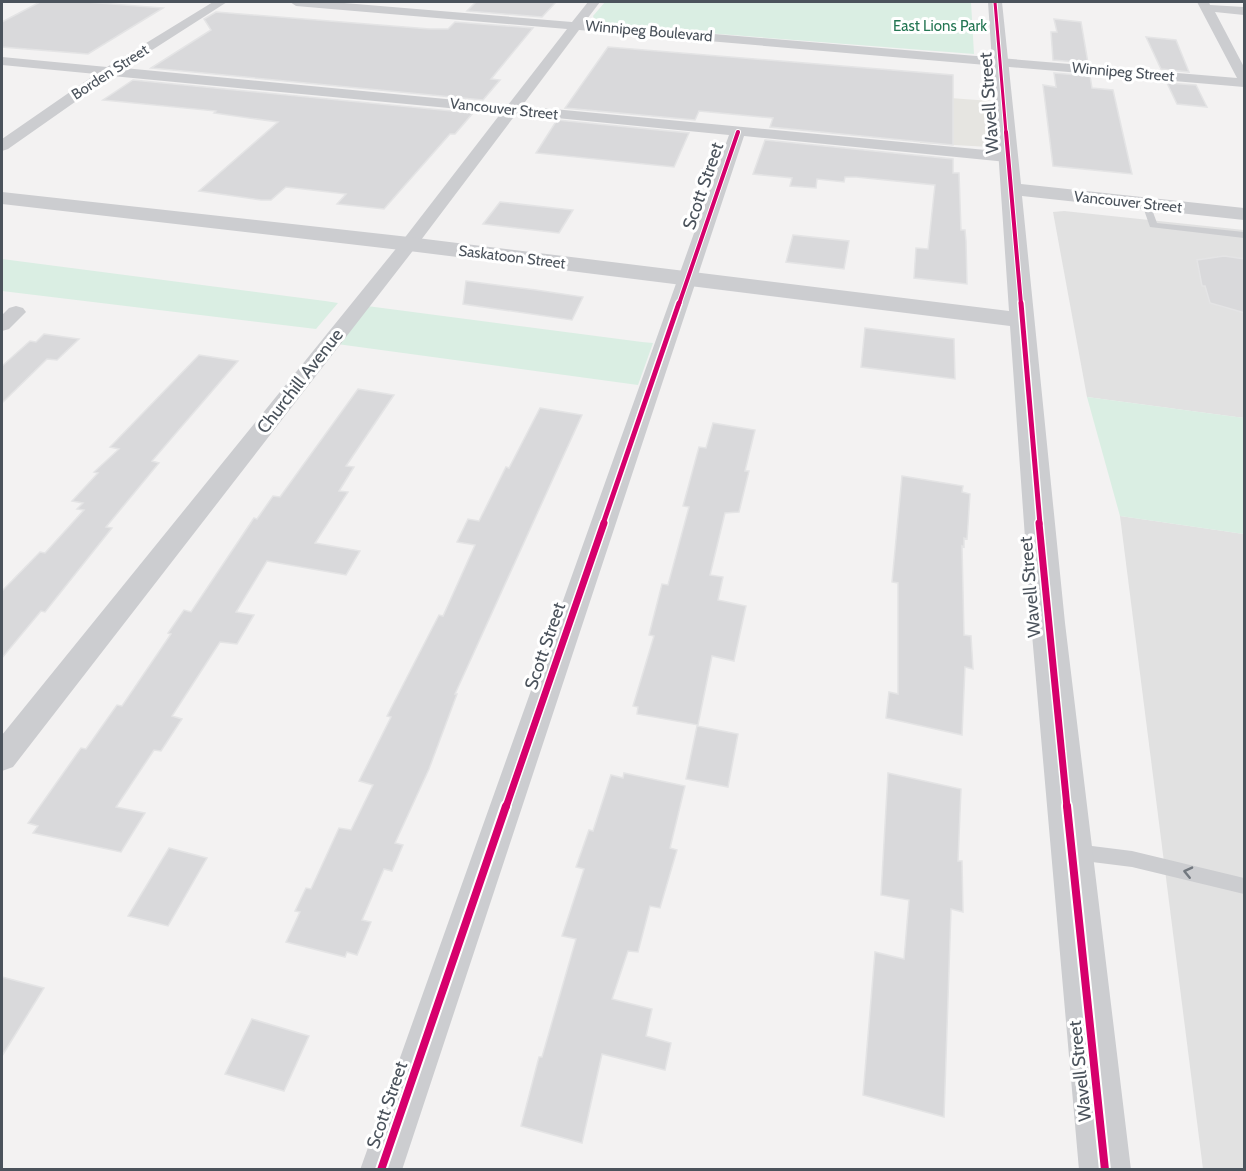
<svg xmlns="http://www.w3.org/2000/svg" width="1246" height="1171" font-family="Cabin,sans-serif">
  <rect width="100%" height="100%" fill="#f3f2f2"/>
  <path fill="#e6e5e1" d="M 923,96 L 991,101 L 989,147 L 920,143 Z"/>
  <path fill="#e1e1e1" d="M 1064,211 L 1244,230 L 1244,418 L 1087,397 L 1053,212 Z
    M 1120,516 L 1244,534 L 1244,1169 L 1203,1169 Z"/>
  <path fill="#daeee3" d="M 605,2 L 971,2 L 974,54 L 604,25 L 595,21 L 593,16 Z
    M 2,259 L 325,301 L 338,303 L 316,329 L 2,291 Z
    M 367,306 L 642,342 L 653,343 L 638,385 L 337,344 Z
    M 1087,397 L 1244,418 L 1244,534 L 1120,516 Z"/>
  <path fill="#d9d9db" stroke="#e4e4e5" stroke-width="1.5" d="M 40,2 L 87,2 L 163,8 L 88,54 L 2,47 L 2,22 Z
    M 476,2 L 556,2 L 542,17 L 467,11 Z
    M 216,12 L 430,29 L 448,29 L 455,22 L 533,28 L 491,79 L 500,80 L 483,100 L 151,68 L 211,30 L 204,19 Z
    M 1054,19 L 1081,22 L 1088,63 L 1053,60 L 1051,32 L 1057,32 Z
    M 1146,37 L 1176,40 L 1189,72 L 1161,69 Z
    M 608,47 L 953,75 L 953,145 L 770,127 L 773,118 L 699,111 L 695,120 L 565,108 Z
    M 1054,73 L 1090,76 L 1092,88 L 1113,90 L 1132,174 L 1053,166 L 1043,85 L 1056,87 Z
    M 133,80 L 473,113 L 455,134 L 450,134 L 384,209 L 337,204 L 346,194 L 286,187 L 271,200 L 261,200 L 199,191 L 278,122 L 214,113 L 216,111 L 103,100 Z
    M 1167,83 L 1196,85 L 1207,107 L 1177,104 Z
    M 557,120 L 689,133 L 674,167 L 536,153 Z
    M 765,140 L 953,159 L 953,173 L 959,173 L 961,230 L 965,230 L 966,241 L 967,284 L 914,278 L 916,248 L 928,249 L 935,185 L 856,177 L 845,177 L 844,182 L 817,179 L 816,188 L 790,186 L 792,178 L 753,174 Z
    M 500,202 L 573,210 L 559,233 L 483,224 Z
    M 793,235 L 849,241 L 844,269 L 786,262 Z
    M 1224,256 L 1245,259 L 1245,313 L 1210,303 L 1205,286 L 1202,286 L 1197,260 Z
    M 466,281 L 536,290 L 583,297 L 572,320 L 463,304 Z
    M 865,328 L 954,339 L 955,379 L 861,367 Z
    M 44,334 L 79,339 L 57,360 L 47,359 L 2,403 L 2,366 L 30,341 L 36,342 Z
    M 199,355 L 238,361 L 152,461 L 159,463 L 106,527 L 112,528 L 45,612 L 41,611 L 2,658 L 2,591 L 40,552 L 45,553 L 84,510 L 77,509 L 83,503 L 72,501 L 98,473 L 94,472 L 119,449 L 110,447 Z
    M 358,389 L 394,395 L 346,466 L 354,467 L 339,491 L 348,492 L 315,543 L 360,551 L 346,575 L 267,561 L 236,612 L 254,615 L 237,644 L 220,642 L 172,716 L 182,719 L 161,751 L 154,750 L 116,807 L 145,813 L 121,852 L 33,833 L 38,826 L 28,823 L 81,748 L 86,749 L 117,705 L 122,706 L 171,634 L 168,633 L 184,610 L 191,612 L 254,518 L 257,519 L 273,496 L 280,497 Z
    M 540,408 L 582,415 L 455,694 L 457,694 L 429,769 L 395,843 L 403,845 L 392,871 L 384,869 L 362,920 L 371,922 L 357,955 L 347,952 L 345,957 L 286,942 L 300,912 L 295,911 L 306,888 L 311,889 L 339,828 L 351,830 L 373,785 L 359,781 L 391,717 L 387,716 L 439,615 L 443,616 L 475,545 L 457,542 L 468,519 L 479,521 L 506,467 L 509,468 Z
    M 713,423 L 755,430 L 745,471 L 749,471 L 739,512 L 725,513 L 710,575 L 723,577 L 718,600 L 746,606 L 734,661 L 712,656 L 698,725 L 637,714 L 638,707 L 633,706 L 654,636 L 649,635 L 662,584 L 668,585 L 689,507 L 683,506 L 699,447 L 706,448 Z
    M 902,476 L 963,486 L 962,492 L 970,494 L 967,539 L 964,538 L 964,547 L 962,546 L 964,635 L 971,636 L 973,669 L 965,667 L 962,735 L 886,718 L 889,692 L 898,694 L 898,583 L 892,582 Z
    M 697,726 L 738,734 L 728,787 L 686,779 Z
    M 624,773 L 685,786 L 670,848 L 677,850 L 660,908 L 650,906 L 638,952 L 628,951 L 612,999 L 652,1009 L 646,1036 L 671,1043 L 665,1070 L 602,1054 L 582,1143 L 521,1126 L 539,1057 L 542,1057 L 576,939 L 562,936 L 584,869 L 576,867 L 589,830 L 593,831 L 611,775 L 623,778 Z
    M 888,773 L 961,789 L 958,861 L 962,861 L 963,912 L 951,909 L 944,1117 L 863,1095 L 875,952 L 904,959 L 909,900 L 881,895 Z
    M 169,848 L 207,858 L 168,926 L 128,916 Z
    M 2,977 L 44,988 L 2,1056 Z
    M 252,1019 L 309,1036 L 284,1091 L 225,1074 Z"/>
  <g fill="none" stroke-linecap="round" stroke-linejoin="round">
    <path fill="#cccdd0" fill-rule="evenodd" d="M 1146,201 L 1150,204 L 1157,223 L 1244,232 L 1244,238 L 1150,227 L 1142,204 Z
      M 1076,844 L 1132,851 L 1244,878 L 1244,894 L 1132,867 L 1076,860 L 1070,857 L 1068,852 L 1070,847 Z"/>
    <path fill="#cccdd0" fill-rule="evenodd" d="M 213,2 L 227,2 L 124,68 L 508,105 L 567,29 L 296,6 L 290,2 L 332,2 L 572,22 L 588,2 L 600,2 L 584,23 L 1237,78 L 1197,2 L 1209,2 L 1210,5 L 1244,7 L 1244,15 L 1215,12 L 1244,67 L 1244,87 L 579,30 L 522,106 L 1007,152 L 1015,157 L 1007,162 L 744,136 L 402,1170 L 360,1170 L 729,135 L 516,114 L 415,248 L 13,767 L 2,771 L 2,735 L 403,240 L 501,113 L 112,76 L 8,149 L 2,151 L 2,139 L 96,74 L 2,65 L 2,57 L 107,67 Z
      M 16,306 L 23,308 L 26,312 L 9,329 L 2,331 L 2,315 L 9,308 Z"/>
    <path fill="#cccdd0" fill-rule="evenodd" d="M 988,2 L 1002,2 L 1021,184 L 1244,208 L 1244,220 L 1022,196 L 1065,623 L 1131,1170 L 1079,1170 L 1031,623 L 1010,326 L 409,251 L 2,204 L 2,192 L 409,237 L 1009,311 Z"/>
    <defs>
      <path id="cycleway-far4" d="M 995,2 L 1006,133"/>
      <path id="cycleway-far3" d="M 1006,132 L 1021,304
        M 679,304 L 738,132"/>
      <path id="cycleway-far2" d="M 1021,303 L 1040,524
        M 603,524 L 679,303"/>
      <path id="cycleway-far1" d="M 1039,523 L 1067,807
        M 506,807 L 604,523"/>
      <path id="cycleway" d="M 1067,806 L 1105,1170
        M 381,1170 L 506,806"/>
    </defs>
    <use href="#cycleway-far4" stroke="#fff" stroke-width="5"/>
    <use href="#cycleway-far3" stroke="#fff" stroke-width="6"/>
    <use href="#cycleway-far2" stroke="#fff" stroke-width="8"/>
    <use href="#cycleway-far1" stroke="#fff" stroke-width="10"/>
    <use href="#cycleway" stroke="#fff" stroke-width="12"/>
    <use href="#cycleway-far4" stroke="#d6006c" stroke-width="3"/>
    <use href="#cycleway-far3" stroke="#d6006c" stroke-width="4"/>
    <use href="#cycleway-far2" stroke="#d6006c" stroke-width="5"/>
    <use href="#cycleway-far1" stroke="#d6006c" stroke-width="7"/>
    <use href="#cycleway" stroke="#d6006c" stroke-width="8"/>
  </g>
  <defs><path id="oneway-chevron" d="M-2-3.5L2.5 0L-2 3.5" fill="none" stroke-width="1.6" stroke-linecap="round" stroke-linejoin="round" transform="scale(1.5)"/></defs>
  <use stroke="#72787f" href="#oneway-chevron" transform="translate(1188 872) rotate(-167)"/>
  <g text-anchor="middle" dominant-baseline="central" stroke-width="6" stroke-linejoin="round" paint-order="stroke">
    <g font-size="15" fill="#247653" stroke="#fff">
      <text x="940" y="26">East Lions Park</text>
    </g>
    <g font-size="15" fill="#4b535c" stroke="#fff">
      <text transform="translate(649 31) rotate(5)">Winnipeg Boulevard</text>
      <text transform="translate(110 72) rotate(-33)">Borden Street</text>
      <text transform="translate(1123 72) rotate(5)">Winnipeg Street</text>
      <text transform="translate(504 109) rotate(6)">Vancouver Street</text>
      <text transform="translate(1128 202) rotate(6)">Vancouver Street</text>
      <text transform="translate(512 257) rotate(7)">Saskatoon Street</text>
    </g>
    <g font-size="18" fill="#4b535c" stroke="#fff">
      <text transform="translate(989 103) rotate(-94)">Wavell Street</text>
      <text transform="translate(703 186) rotate(-71)">Scott Street</text>
      <text transform="translate(300 381) rotate(-52)">Churchill Avenue</text>
      <text transform="translate(1030 587) rotate(-95)">Wavell Street</text>
      <text transform="translate(545 646) rotate(-71)">Scott Street</text>
      <text transform="translate(1080 1071) rotate(-96)">Wavell Street</text>
      <text transform="translate(387 1105) rotate(-71)">Scott Street</text>
    </g>
  </g>
  <rect width="1246" height="1171" fill="none" stroke="#4b535c" stroke-width="6"/>
</svg>
